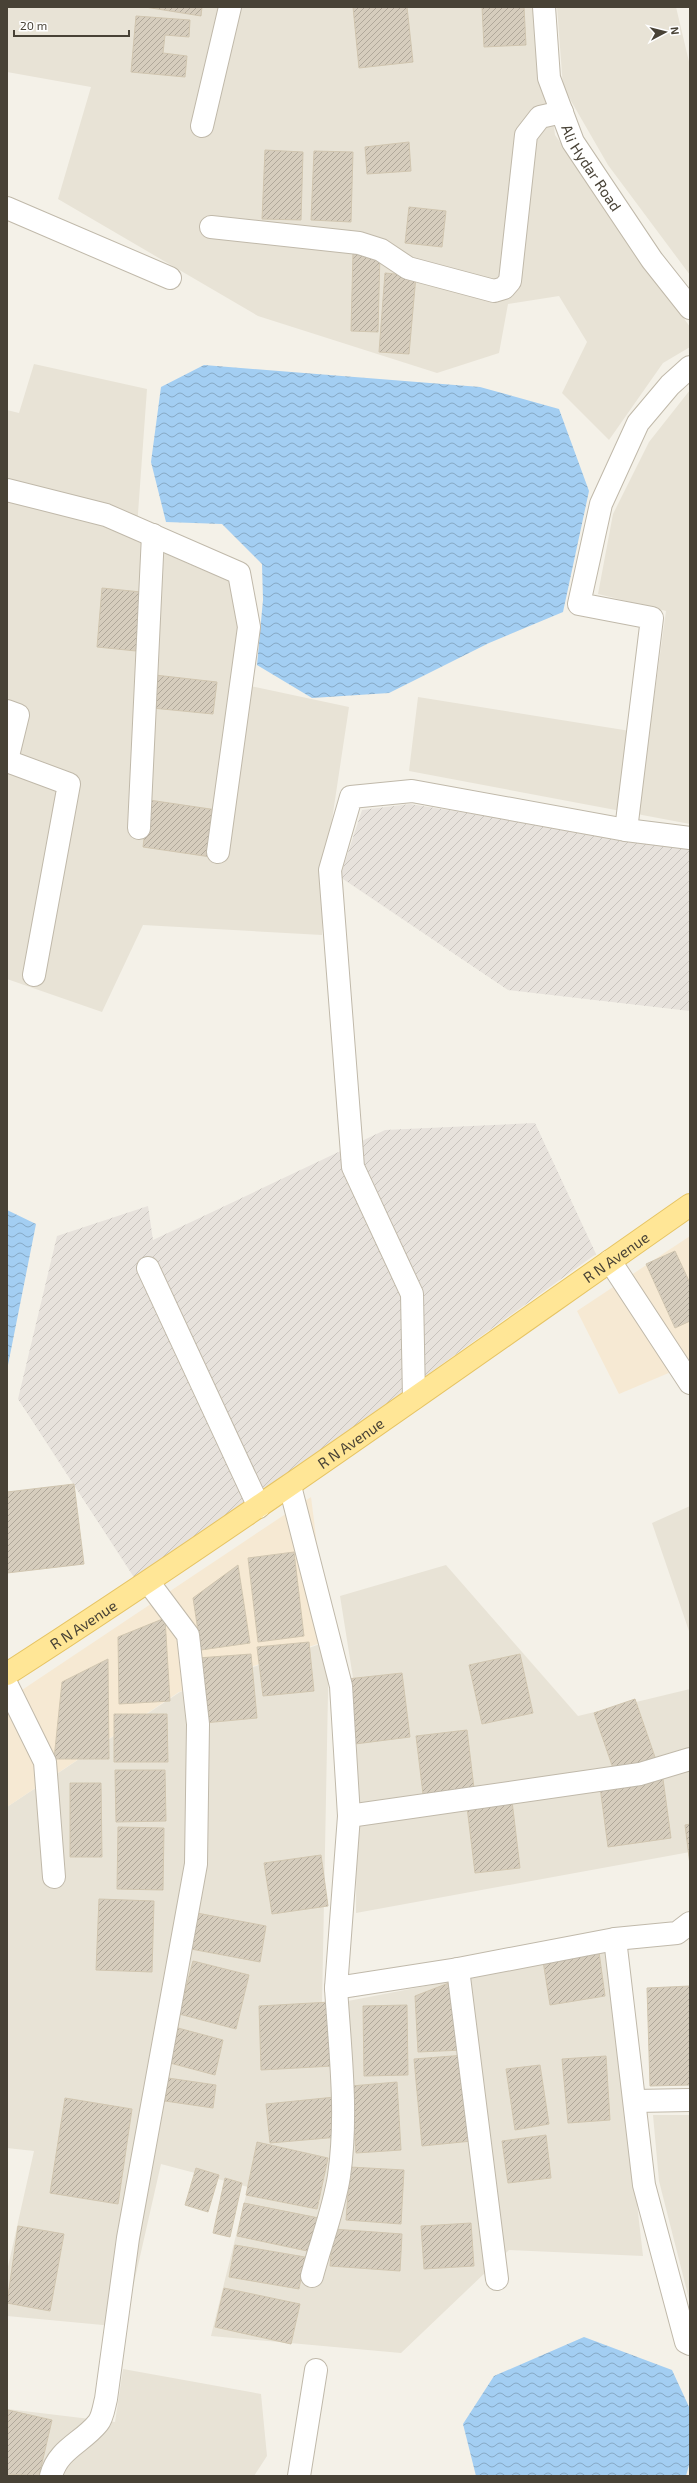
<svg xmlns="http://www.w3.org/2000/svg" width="697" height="2483" font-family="'Exo 2',sans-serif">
  <defs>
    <pattern id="industrial-furrows" width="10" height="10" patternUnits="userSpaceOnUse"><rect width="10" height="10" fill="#e7e2dc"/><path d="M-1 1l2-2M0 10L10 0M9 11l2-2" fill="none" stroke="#c8c3bd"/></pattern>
    <pattern id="water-waves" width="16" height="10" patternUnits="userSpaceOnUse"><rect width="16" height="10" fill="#a3cef2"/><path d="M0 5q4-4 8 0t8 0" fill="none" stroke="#87a9c5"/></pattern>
    <pattern id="building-hatch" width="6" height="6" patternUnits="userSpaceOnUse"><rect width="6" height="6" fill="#d6cdbd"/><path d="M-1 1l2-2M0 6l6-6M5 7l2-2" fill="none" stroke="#b0a89a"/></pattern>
  </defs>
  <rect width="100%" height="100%" fill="#f4f1e8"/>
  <path fill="#e8e3d6" d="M 7,7 L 539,7 L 555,135 L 690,327 L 690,347 L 663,363 L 609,440 L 562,393 L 587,342 L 559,296 L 508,304 L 499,353 L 437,373 L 258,316 L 58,199 L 91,87 L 7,72 Z
    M 557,7 L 676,7 L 690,66 L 690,275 L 608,165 L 563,87 Z
    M 34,364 L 147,389 L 136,541 L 231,582 L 241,628 L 232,682 L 349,707 L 325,866 L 322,935 L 143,925 L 102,1012 L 7,979 L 7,410 L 19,413 Z
    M 690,390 L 690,824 L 409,771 L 418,697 L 649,734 L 666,611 L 598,594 L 613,514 L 649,442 Z
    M 690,1506 L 690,1634 L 652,1523 Z
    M 446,1565 L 578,1716 L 690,1689 L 690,1852 L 356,1913 L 357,1703 L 340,1596 Z
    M 329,1641 L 322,2006 L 608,1951 L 643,2256 L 509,2250 L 401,2353 L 211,2336 L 248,2187 L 161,2164 L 124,2327 L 7,2316 L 7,2271 L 34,2151 L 7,2148 L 7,1807 L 180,1692 Z
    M 653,2115 L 690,2115 L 690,2303 L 659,2181 Z
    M 123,2369 L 261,2394 L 267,2456 L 254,2476 L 7,2476 L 7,2409 L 115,2422 Z"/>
  <path fill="#f6e9d3" d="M 690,1236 L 690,1364 L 619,1394 L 577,1311 Z
    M 311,1497 L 329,1640 L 179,1692 L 7,1807 L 7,1700 Z"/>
  <path fill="url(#industrial-furrows)" d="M 410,804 L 690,848 L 690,1011 L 508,990 L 340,877 L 362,810 Z
    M 535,1123 L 596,1254 L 137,1582 L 18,1399 L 57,1236 L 148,1206 L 153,1240 L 385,1130 Z"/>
  <path fill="url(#water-waves)" d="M 204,365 L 480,387 L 559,409 L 589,491 L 563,612 L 489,643 L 389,693 L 312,698 L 257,665 L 263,600 L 262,564 L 222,524 L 166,522 L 151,462 L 161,387 Z
    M 7,1210 L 36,1224 L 7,1370 Z
    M 584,2337 L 672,2370 L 690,2409 L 690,2461 L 686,2476 L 476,2476 L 463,2424 L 494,2376 Z"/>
  <path fill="url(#building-hatch)" stroke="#d1c6b0" d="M 145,7 L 202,7 L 201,16 Z
    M 353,7 L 407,7 L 413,62 L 359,68 Z
    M 482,7 L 524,7 L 526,45 L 484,47 Z
    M 136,16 L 190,20 L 189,37 L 165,35 L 163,53 L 187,56 L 185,77 L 131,72 Z
    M 409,142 L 411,171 L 367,174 L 365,147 Z
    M 265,150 L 303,152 L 301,220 L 262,219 Z
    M 314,151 L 353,152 L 351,222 L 311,220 Z
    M 409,207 L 446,211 L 442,247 L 405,243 Z
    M 353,252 L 380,253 L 378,332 L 351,331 Z
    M 385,273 L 416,276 L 409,354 L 379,352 Z
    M 102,588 L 141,592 L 136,651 L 97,647 Z
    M 155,675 L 217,682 L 213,714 L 152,708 Z
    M 149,800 L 217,810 L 211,857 L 143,847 Z
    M 675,1251 L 690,1283 L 690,1321 L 675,1328 L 646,1264 Z
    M 74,1484 L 84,1564 L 7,1573 L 7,1492 Z
    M 294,1552 L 304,1636 L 258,1642 L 248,1558 Z
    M 238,1565 L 250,1643 L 201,1650 L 193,1598 Z
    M 165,1618 L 170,1701 L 119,1704 L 118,1637 Z
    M 309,1642 L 314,1691 L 263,1696 L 257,1647 Z
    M 251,1654 L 257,1718 L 204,1723 L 198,1658 Z
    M 520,1654 L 533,1713 L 482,1724 L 469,1665 Z
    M 108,1659 L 109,1759 L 54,1759 L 62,1682 Z
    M 402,1673 L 410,1737 L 355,1744 L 347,1679 Z
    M 635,1699 L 656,1760 L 615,1774 L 594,1713 Z
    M 114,1714 L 167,1714 L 168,1762 L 114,1762 Z
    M 467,1730 L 474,1788 L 423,1794 L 416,1736 Z
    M 115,1770 L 165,1770 L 166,1821 L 116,1822 Z
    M 663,1779 L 671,1838 L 608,1847 L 600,1787 Z
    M 70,1783 L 101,1783 L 102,1857 L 70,1857 Z
    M 512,1801 L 520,1868 L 475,1873 L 467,1807 Z
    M 690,1824 L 690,1865 L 685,1825 Z
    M 118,1827 L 164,1828 L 163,1890 L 117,1889 Z
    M 321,1855 L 328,1906 L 272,1914 L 264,1863 Z
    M 99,1899 L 154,1901 L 152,1972 L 96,1970 Z
    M 197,1913 L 266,1926 L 260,1962 L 191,1949 Z
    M 599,1952 L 605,1996 L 550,2005 L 543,1961 Z
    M 193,1961 L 249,1975 L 236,2029 L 179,2014 Z
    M 454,1981 L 463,2050 L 418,2052 L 415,1996 Z
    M 690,1986 L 690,2085 L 650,2086 L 647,1988 Z
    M 330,2002 L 333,2066 L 261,2070 L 259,2006 Z
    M 407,2005 L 408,2075 L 364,2076 L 363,2006 Z
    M 178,2028 L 223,2040 L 215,2075 L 170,2063 Z
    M 465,2055 L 472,2141 L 422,2146 L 414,2059 Z
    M 606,2056 L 610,2120 L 568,2123 L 562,2059 Z
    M 540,2065 L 549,2124 L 515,2130 L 506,2069 Z
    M 168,2078 L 216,2085 L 213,2108 L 165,2101 Z
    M 397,2082 L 401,2150 L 356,2153 L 351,2086 Z
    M 335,2097 L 339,2137 L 270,2143 L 266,2104 Z
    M 65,2098 L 132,2109 L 118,2204 L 50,2193 Z
    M 546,2135 L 551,2178 L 508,2183 L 502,2141 Z
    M 257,2142 L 328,2158 L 317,2209 L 246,2195 Z
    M 350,2167 L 404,2170 L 401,2224 L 346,2220 Z
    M 196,2168 L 219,2175 L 208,2212 L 185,2205 Z
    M 225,2178 L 242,2183 L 230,2237 L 213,2233 Z
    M 244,2203 L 319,2218 L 312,2252 L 237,2236 Z
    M 471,2223 L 474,2266 L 424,2269 L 421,2226 Z
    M 18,2226 L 64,2234 L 50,2311 L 7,2303 Z
    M 333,2229 L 402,2234 L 400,2271 L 330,2266 Z
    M 235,2245 L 305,2257 L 299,2289 L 229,2277 Z
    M 224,2288 L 300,2304 L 291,2344 L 215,2327 Z
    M 8,2410 L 52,2420 L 39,2476 L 7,2474 Z"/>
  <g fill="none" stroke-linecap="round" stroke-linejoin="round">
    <defs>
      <g id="street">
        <path id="s1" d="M 544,7 L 549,78 L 573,142 L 652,260 L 690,308"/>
        <path d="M 202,126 L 230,7"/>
        <path d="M 7,208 L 170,278"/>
        <path d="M 211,227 L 359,243 L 381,250 L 408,268 L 494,291 L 504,288 L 510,281 L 526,135 L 540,117 L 562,112"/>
        <path d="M 7,490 L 106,515 L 239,573 L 249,627 L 218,852"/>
        <path d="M 7,711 L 18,715 L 7,760"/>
        <path d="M 7,761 L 69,784 L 34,975"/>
        <path d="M 139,828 L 153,535"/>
        <path d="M 626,830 L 652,618 L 579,604 L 601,504 L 638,423 L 670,385 L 690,367"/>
        <path d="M 610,1261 L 690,1383"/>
        <path d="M 148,1268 L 259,1507"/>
        <path d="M 414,1398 L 412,1294 L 353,1167 L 330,870 L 351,797 L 412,791 L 626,830 L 690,838"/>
        <path d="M 290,1486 L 341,1686 L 349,1816 L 336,1988 L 458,1969 L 615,1939 L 644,2185 L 686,2342 L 690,2344"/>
        <path d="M 7,1685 L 45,1762 L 54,1877"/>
        <path d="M 349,1816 L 640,1774 L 690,1759"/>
        <path d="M 615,1939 L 677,1933 L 690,1923"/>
        <path d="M 458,1969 L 497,2279"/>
        <path d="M 635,2101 L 690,2100"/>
        <path d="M 312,2276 C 320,2245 334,2209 339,2176 C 348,2114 340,2051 336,1988"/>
        <path d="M 51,2476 C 58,2449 82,2443 98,2423 C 103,2417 104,2406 106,2399 L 128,2238 L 196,1864 L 198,1724 L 188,1635 L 149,1583"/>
        <path d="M 299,2476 L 316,2370"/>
      </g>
      <g id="primary">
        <path id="s2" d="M 7,1674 C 240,1524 464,1363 690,1205"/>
      </g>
    </defs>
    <use href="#street" stroke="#c0b9aa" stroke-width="24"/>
    <use href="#primary" stroke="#e6c464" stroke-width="24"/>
    <use href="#street" stroke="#fff" stroke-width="22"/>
    <use href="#primary" stroke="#ffe696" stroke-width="22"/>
  </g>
  <g text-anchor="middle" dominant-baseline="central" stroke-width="4" stroke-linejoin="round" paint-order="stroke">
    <g font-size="15" fill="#484236" stroke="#fff">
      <text stroke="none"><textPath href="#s1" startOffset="171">Ali Hydar Road</textPath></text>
      <text stroke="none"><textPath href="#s2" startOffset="738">R N Avenue</textPath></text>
      <text stroke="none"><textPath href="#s2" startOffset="414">R N Avenue</textPath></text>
      <text stroke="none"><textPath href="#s2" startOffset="91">R N Avenue</textPath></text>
    </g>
  </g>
  <rect width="697" height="2483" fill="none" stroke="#484236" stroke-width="16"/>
  <g transform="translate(665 32) rotate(83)" stroke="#ffffff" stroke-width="3" paint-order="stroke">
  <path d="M0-3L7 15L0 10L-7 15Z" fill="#484236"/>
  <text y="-6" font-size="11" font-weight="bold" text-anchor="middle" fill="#484236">N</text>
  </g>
  <path d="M14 30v6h115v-6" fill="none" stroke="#484236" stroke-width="2"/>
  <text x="20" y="30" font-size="12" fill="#484236" stroke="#ffffff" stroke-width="3" paint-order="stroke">20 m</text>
</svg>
